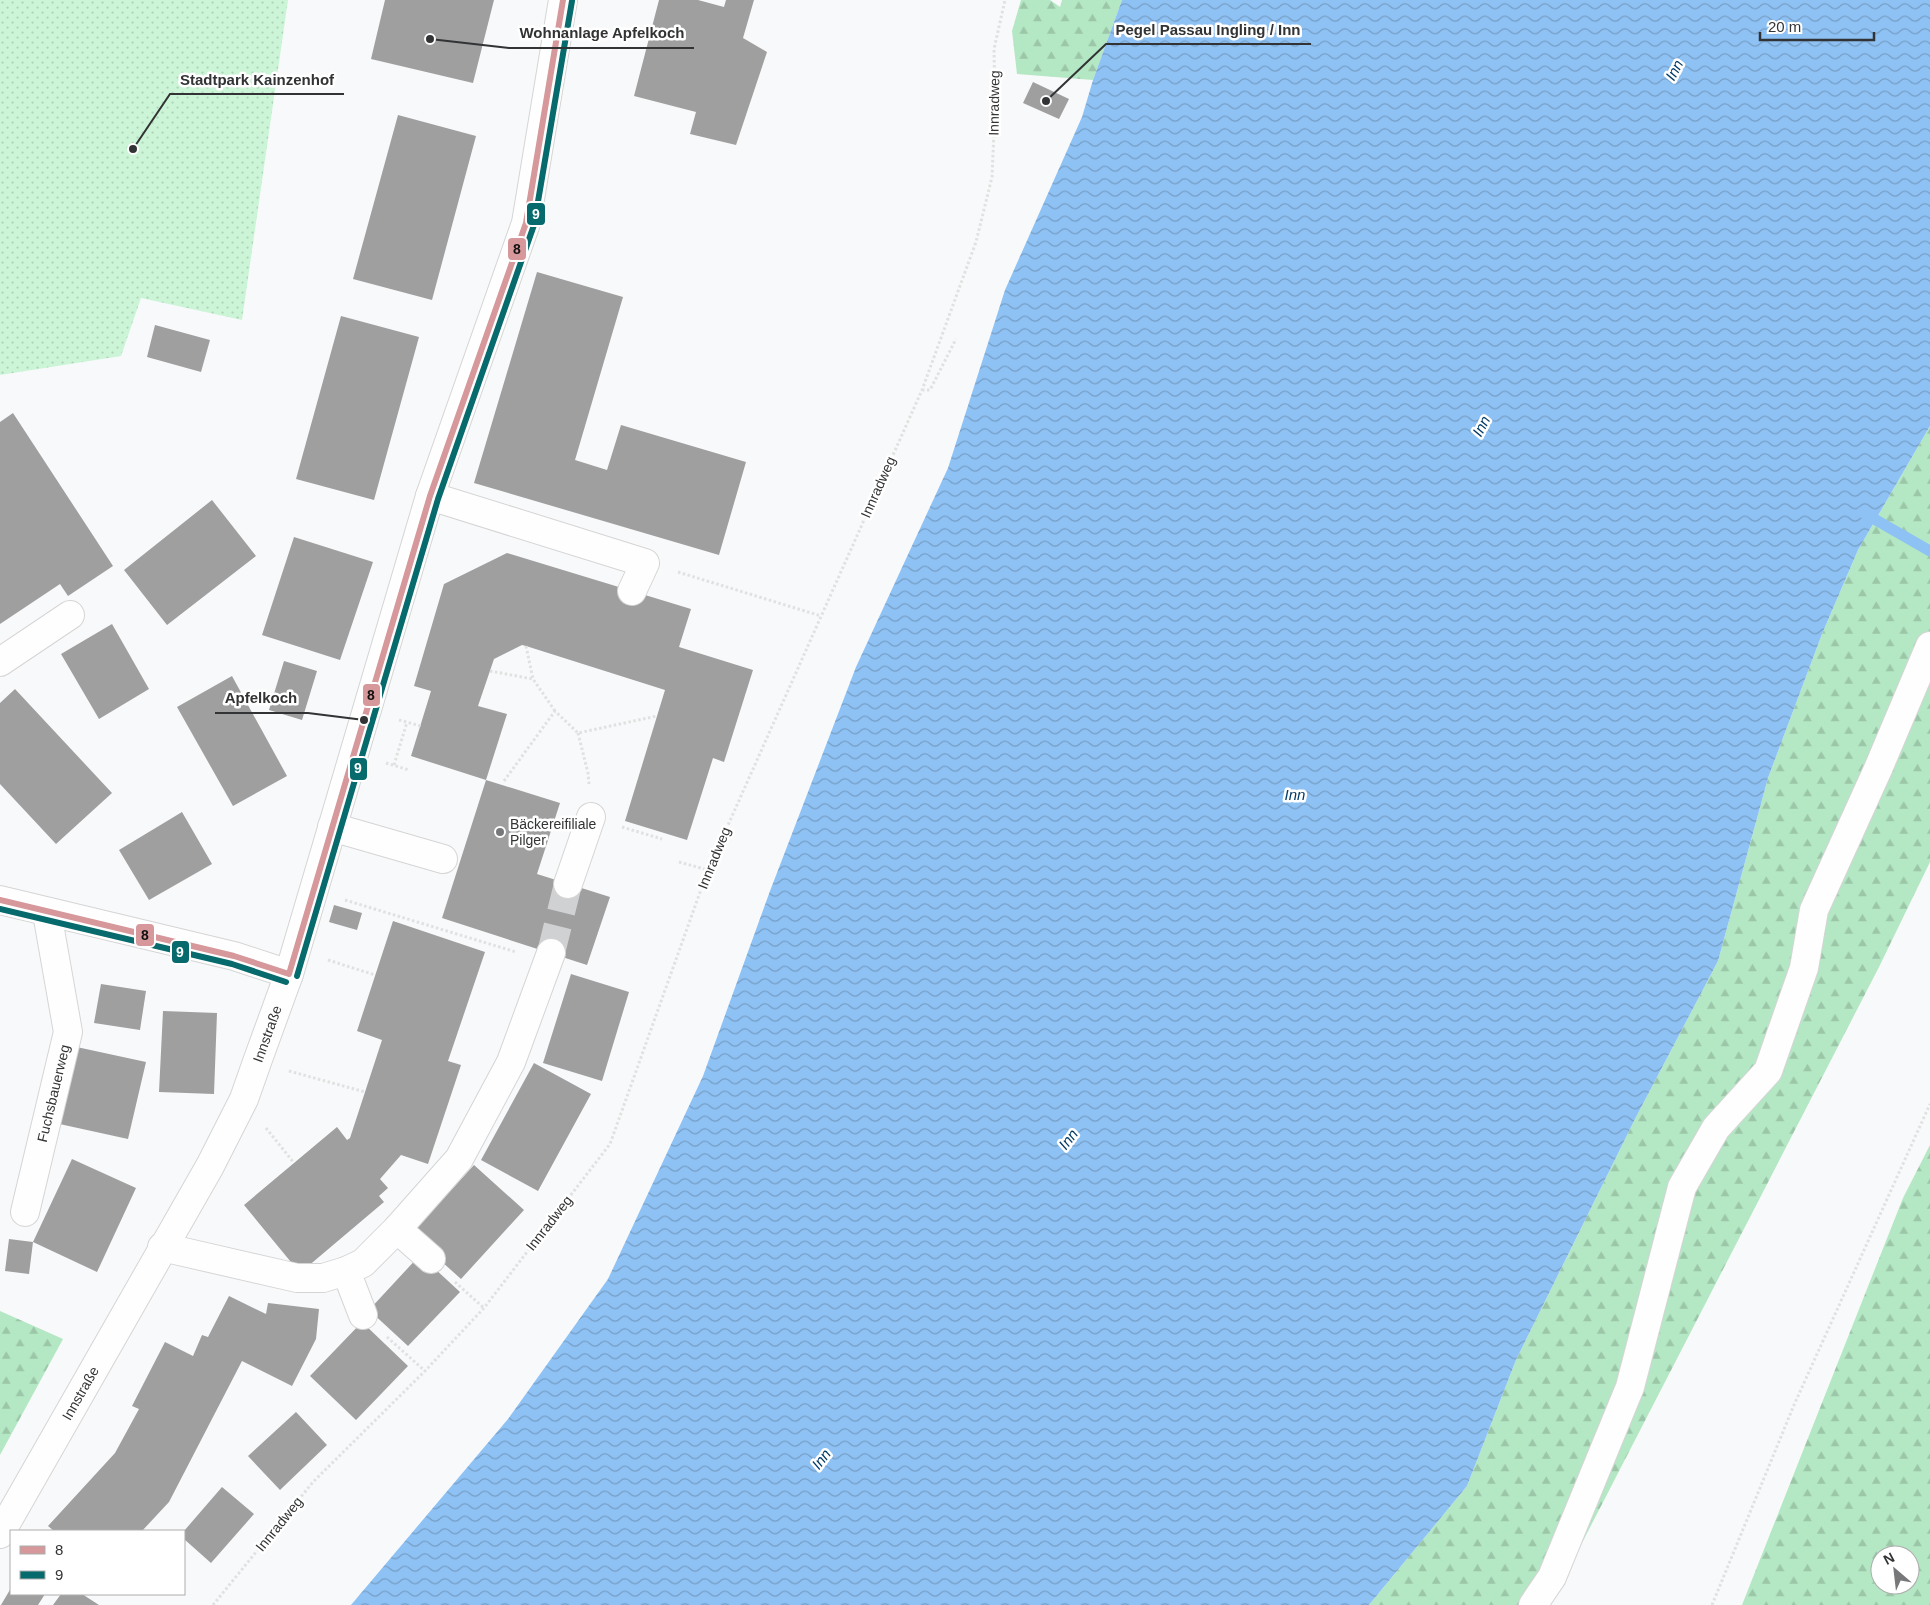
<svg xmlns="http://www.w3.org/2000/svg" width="1930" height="1605" font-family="Helvetica,sans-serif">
  <defs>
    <pattern id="forest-firs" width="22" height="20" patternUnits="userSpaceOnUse" patternTransform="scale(1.25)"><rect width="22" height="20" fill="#b4e7c3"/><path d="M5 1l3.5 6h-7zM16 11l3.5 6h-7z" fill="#9bc7a8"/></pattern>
    <pattern id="park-dots" width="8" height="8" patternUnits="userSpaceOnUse" patternTransform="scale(1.25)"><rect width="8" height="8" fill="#ccf5d7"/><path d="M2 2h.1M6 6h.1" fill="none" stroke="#b0d2b9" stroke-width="1.8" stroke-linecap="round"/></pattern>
    <pattern id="water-waves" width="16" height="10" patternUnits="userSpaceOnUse" patternTransform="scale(1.25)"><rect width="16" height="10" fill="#8fc2f4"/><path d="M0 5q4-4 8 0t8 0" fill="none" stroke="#759ec6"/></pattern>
  </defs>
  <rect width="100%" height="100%" fill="#f8f9fa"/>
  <path fill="url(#forest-firs)" fill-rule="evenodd" d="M 1021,0 L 1050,0 L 1060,7 L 1062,0 L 1122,0 L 1093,80 L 1017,74 L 1012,31 Z
    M 1930,426 L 1930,862 L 1879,967 L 1551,1603 L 1549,1605 L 1369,1605 L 1467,1486 L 1516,1360 L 1635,1119 L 1718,961 L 1768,778 L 1822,634 L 1858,550 Z
    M 1930,1145 L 1930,1605 L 1742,1605 L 1903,1198 ZM 1880,1555 L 1910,1555 L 1910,1585 L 1880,1585 Z
    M 0,1311 L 63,1339 L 0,1455 Z"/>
  <path fill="url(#park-dots)" d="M 0,0 L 288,0 L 242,320 L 141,298 L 121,356 L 0,375 Z"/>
  <path fill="url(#water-waves)" d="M 1122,0 L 1930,0 L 1930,426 L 1858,550 L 1822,634 L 1768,778 L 1718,961 L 1635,1119 L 1516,1360 L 1467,1486 L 1369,1605 L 351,1605 L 508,1419 L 608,1279 L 703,1076 L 770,891 L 856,667 L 948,468 L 1005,290 L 1082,117 L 1093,80 Z"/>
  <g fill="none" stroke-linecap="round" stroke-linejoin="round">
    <path stroke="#8fc2f4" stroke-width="11" d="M 1862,512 L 1930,551"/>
  </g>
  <path fill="#9f9fa0" d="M 385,0 L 494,0 L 473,83 L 371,59 Z
    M 659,0 L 698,0 L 724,7 L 726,0 L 754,0 L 743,38 L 767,52 L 736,145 L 690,134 L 696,112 L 634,96 Z
    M 1033,82 L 1069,99 L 1059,119 L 1023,103 Z
    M 398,115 L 476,136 L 432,300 L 353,279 Z
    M 537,272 L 623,297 L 575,460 L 607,470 L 621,425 L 746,462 L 719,555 L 474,483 Z
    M 341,316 L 419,337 L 374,500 L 296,479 Z
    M 155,325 L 210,340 L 201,372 L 147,357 Z
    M 13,413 L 113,566 L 68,596 L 60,584 L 0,624 L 0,422 Z
    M 212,500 L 256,556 L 167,625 L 124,570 Z
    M 294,537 L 373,562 L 340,660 L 262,635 Z
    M 507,553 L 691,609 L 679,647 L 753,670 L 724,762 L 713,758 L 687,840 L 625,821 L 665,690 L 526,646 L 522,645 L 494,659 L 478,706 L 507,714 L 486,780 L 411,756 L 431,691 L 414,686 L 444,584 Z
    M 112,624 L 149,689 L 99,719 L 61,654 Z
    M 284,661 L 317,671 L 302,720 L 269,710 Z
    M 232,676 L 287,776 L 233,806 L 177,707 Z
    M 15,689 L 112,793 L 56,844 L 0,784 L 0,703 Z
    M 486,780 L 560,803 L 537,874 L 610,897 L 587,965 L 442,918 Z
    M 182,812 L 212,864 L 149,900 L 119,850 Z
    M 334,905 L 362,913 L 357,930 L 329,922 Z
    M 393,921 L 485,952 L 448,1061 L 461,1065 L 428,1164 L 401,1155 L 380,1179 L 388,1188 L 379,1196 L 384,1202 L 300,1273 L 244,1205 L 337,1127 L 347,1140 L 350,1138 L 382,1040 L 357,1031 Z
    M 571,974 L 629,992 L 602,1081 L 543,1063 Z
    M 101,984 L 146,991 L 140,1030 L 94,1023 Z
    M 163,1011 L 217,1013 L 214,1094 L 159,1092 Z
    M 72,1046 L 146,1062 L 128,1139 L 55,1123 Z
    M 534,1063 L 591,1094 L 538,1191 L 481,1160 Z
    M 72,1159 L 136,1188 L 97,1272 L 33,1242 Z
    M 474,1165 L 524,1210 L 461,1279 L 411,1234 Z
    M 9,1239 L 33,1242 L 29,1274 L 5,1271 Z
    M 420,1255 L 460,1292 L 408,1346 L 369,1310 Z
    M 229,1296 L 266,1314 L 268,1303 L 319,1309 L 316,1339 L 292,1386 L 242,1361 L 169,1502 L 142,1531 L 54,1531 L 48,1526 L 115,1453 L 139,1409 L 132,1406 L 165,1342 L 193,1356 L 202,1335 L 208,1337 Z
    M 362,1322 L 408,1366 L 356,1420 L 310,1376 Z
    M 296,1412 L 327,1445 L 280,1490 L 248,1456 Z
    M 222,1487 L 254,1514 L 211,1563 L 184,1539 L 184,1531 Z
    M 11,1588 L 11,1594 L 45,1594 L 38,1605 L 1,1605 Z
    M 61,1594 L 82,1594 L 99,1605 L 53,1605 Z"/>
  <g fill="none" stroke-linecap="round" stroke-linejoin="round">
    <path stroke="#d0d1d2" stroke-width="28" stroke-dasharray="28 14" stroke-linecap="butt" d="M 551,953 L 568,884"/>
    <defs>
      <g id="minor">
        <path d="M 430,496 L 645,563 L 632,591"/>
        <path d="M 0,662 L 70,615"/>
        <path d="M 332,827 L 443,859"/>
        <path d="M 568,884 L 591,817"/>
        <path d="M 0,900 L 234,956 L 289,974"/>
        <path id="s1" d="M 25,1212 L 68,1032 L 47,913"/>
        <path d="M 397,1229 L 431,1259"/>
        <path d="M 162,1247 L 297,1278 L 323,1278 L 346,1271 L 363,1263 L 397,1229 L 459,1159 L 511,1062 L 551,953"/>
        <path d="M 346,1271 L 363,1315"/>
        <path id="s2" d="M 0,1534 L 210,1166 L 244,1099 L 257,1062 L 289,974 L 430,496 L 526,223 L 563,0"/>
        <path d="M 1533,1605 L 1552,1577 L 1630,1387 L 1682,1187 L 1716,1128 L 1768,1071 L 1804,968 L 1814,910 L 1878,769 L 1930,646"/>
      </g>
    </defs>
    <use href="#minor" stroke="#d5d5d6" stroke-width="30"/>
    <path stroke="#e0e1e1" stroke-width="3" stroke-dasharray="2.5 2.5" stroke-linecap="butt" d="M 922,390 L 930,390 L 956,339
      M 678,572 L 821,616
      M 526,646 L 533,679
      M 490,671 L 533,679 L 555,711
      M 399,720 L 421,726
      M 578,733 L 588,773 L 589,784
      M 386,763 L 409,770
      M 394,765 L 407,722
      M 504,781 L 555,711 L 578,733 L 657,716
      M 622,827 L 662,839
      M 679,862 L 708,870
      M 345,900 L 516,952
      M 328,960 L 375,975
      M 289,1071 L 365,1092
      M 266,1128 L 294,1163
      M 455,1282 L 484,1308
      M 387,1337 L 425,1371
      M 213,1605 L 313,1482 L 425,1371 L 484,1308 L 610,1144 L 708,870 L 922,390 L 976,242 L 992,177 L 995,109 L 994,49 L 1005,0
      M 1712,1605 L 1794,1405 L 1930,1104"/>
    <use href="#minor" stroke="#fefefe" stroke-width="28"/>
    <defs>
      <path id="bus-1" d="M 0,900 L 234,956 L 289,974
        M 289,974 L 430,496 L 526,223 L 563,0"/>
      <path id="bus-2" d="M 0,909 L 232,964 L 286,982
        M 297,976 L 438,499 L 534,225 L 572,1"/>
    </defs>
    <use href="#bus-1" stroke="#fff" stroke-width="10"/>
    <use href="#bus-2" stroke="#fff" stroke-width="10"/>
    <use href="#bus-1" stroke="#d6989a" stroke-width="6"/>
    <use href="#bus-2" stroke="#076a6c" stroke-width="6"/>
  </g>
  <circle fill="#777879" stroke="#fff" stroke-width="2" cx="500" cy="832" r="5"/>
  <g text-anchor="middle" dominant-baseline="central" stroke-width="5" stroke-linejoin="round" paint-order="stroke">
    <g font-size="14" fill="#323334" stroke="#fff">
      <text transform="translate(994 103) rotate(-89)">Innradweg</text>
      <text transform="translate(878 487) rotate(-66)">Innradweg</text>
      <text transform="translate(714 858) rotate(-68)">Innradweg</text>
      <text stroke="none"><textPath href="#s2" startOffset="568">Innstraße</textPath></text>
      <text stroke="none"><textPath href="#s1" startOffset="122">Fuchsbauerweg</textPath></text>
      <text transform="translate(549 1223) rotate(-52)">Innradweg</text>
      <text stroke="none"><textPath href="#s2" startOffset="162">Innstraße</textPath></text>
      <text transform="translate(279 1524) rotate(-51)">Innradweg</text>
    </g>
    <g font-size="14" fill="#323334" stroke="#fff" text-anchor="start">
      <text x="510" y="824">Bäckereifiliale<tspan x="510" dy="16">Pilger</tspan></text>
    </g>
    <g font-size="15" font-style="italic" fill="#023a67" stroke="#fff">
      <text transform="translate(1674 70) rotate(-62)">Inn</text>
      <text transform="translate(1481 426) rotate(-62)">Inn</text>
      <text x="1295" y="794">Inn</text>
      <text transform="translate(1068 1139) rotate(-53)">Inn</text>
      <text transform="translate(821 1459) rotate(-52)">Inn</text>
    </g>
  </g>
  <path fill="none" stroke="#323334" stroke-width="2" d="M1046 101L1106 44H1311M430 39L509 48H694M133 149L170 94H344M364 720L308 713H215"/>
  <g fill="#323334" stroke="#fff" stroke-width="2">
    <circle cx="1046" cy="101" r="5"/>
    <circle cx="430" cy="39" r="5"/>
    <circle cx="133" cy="149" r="5"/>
    <circle cx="364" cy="720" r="5"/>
  </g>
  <g font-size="15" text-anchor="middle" font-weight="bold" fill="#323334" stroke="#fff" stroke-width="5" stroke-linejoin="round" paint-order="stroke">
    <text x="1208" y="35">Pegel Passau Ingling / Inn</text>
    <text x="602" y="38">Wohnanlage Apfelkoch</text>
    <text x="257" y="85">Stadtpark Kainzenhof</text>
    <text x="261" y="703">Apfelkoch</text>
  </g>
  <g stroke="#fff" stroke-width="2">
    <rect x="526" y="202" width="20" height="24" rx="5" fill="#076a6c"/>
    <rect x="507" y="237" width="20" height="24" rx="5" fill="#d6989a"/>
    <rect x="362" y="683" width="19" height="24" rx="5" fill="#d6989a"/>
    <rect x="349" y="757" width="19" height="24" rx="5" fill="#076a6c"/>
    <rect x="135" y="923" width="20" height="24" rx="5" fill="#d6989a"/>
    <rect x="171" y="940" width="19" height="24" rx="5" fill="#076a6c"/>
  </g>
  <g font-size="14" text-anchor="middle" font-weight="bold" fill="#fff">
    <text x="536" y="219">9</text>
    <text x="358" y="773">9</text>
    <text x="180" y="957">9</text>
  </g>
  <g font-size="14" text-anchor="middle" font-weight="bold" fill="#111">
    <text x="517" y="254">8</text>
    <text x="371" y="700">8</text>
    <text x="145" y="940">8</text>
  </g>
  <rect x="10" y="1530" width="175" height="65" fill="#ffffff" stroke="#adadae"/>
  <rect x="20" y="1546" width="25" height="8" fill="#d6989a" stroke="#adadae"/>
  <text x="55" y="1555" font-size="15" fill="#323334">8</text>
  <rect x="20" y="1571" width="25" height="8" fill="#076a6c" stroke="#adadae"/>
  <text x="55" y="1580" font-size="15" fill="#323334">9</text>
  <g transform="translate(1895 1570) rotate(332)"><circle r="24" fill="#ffffff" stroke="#adadae"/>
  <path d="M0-4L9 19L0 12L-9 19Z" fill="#777879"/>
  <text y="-8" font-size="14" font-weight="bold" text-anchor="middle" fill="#323334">N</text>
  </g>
  <path d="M1760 32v8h114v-8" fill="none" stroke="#323334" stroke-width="2.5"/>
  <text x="1768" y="32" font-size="15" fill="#323334" stroke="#ffffff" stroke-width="4" paint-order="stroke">20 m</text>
</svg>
